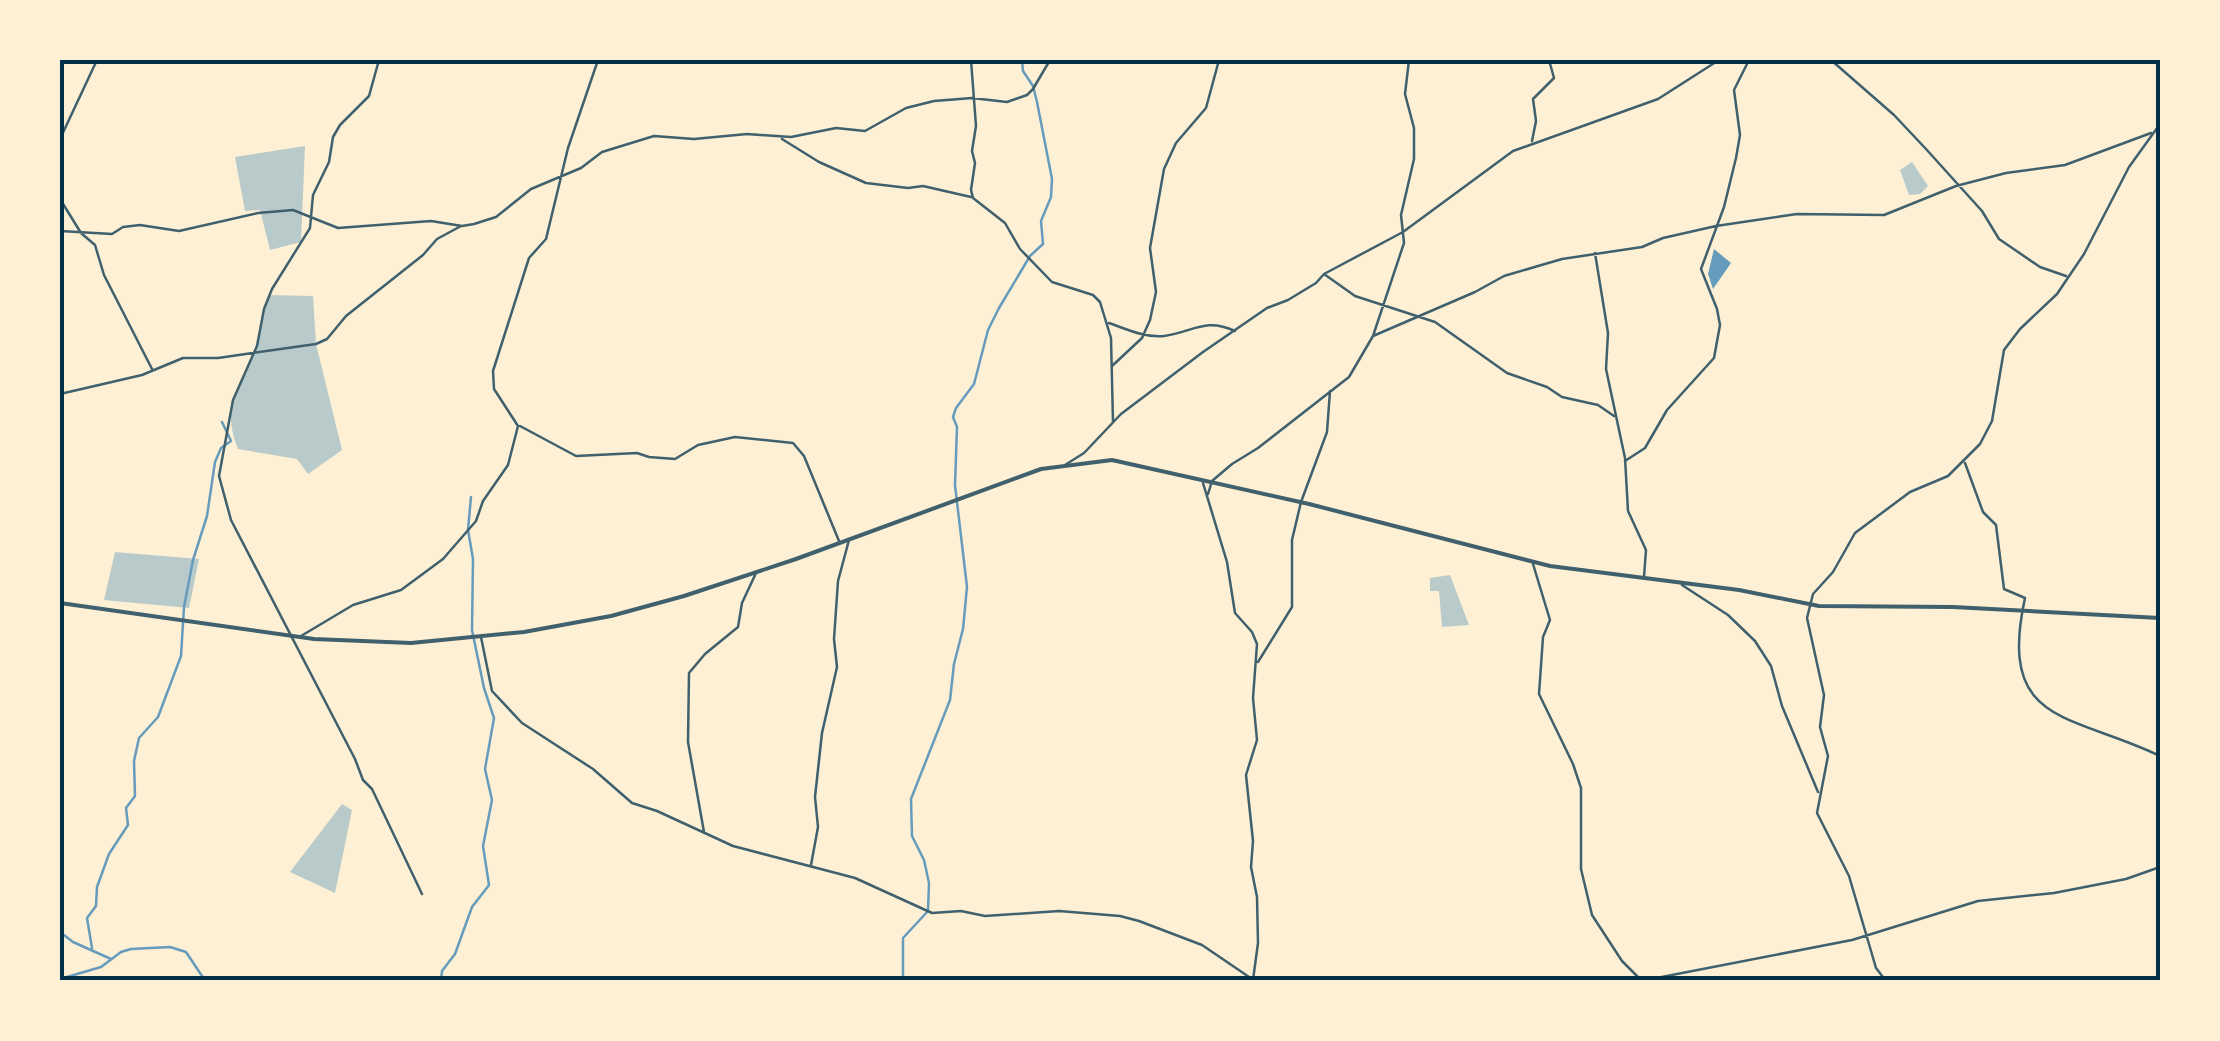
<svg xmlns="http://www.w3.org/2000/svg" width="2220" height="1041" font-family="'Noto Serif',serif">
  <rect width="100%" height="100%" fill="#fdf0d5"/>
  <path fill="#b9caca" d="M 305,146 L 301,242 L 270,250 L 260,210 L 245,211 L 235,157 Z
    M 1912,162 L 1928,186 L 1920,194 L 1909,195 L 1900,170 Z
    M 269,295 L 313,296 L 316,344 L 342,450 L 308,474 L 297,459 L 238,449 C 220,404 240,392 256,350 C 262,333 262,313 269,295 Z
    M 115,552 L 199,559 L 189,608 L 104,600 Z
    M 1450,575 L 1469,625 L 1442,627 L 1439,591 L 1430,591 L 1430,578 Z
    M 342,804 L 352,810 L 335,893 L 290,872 Z"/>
  <path fill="#669bbc" d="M 1714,249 L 1731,263 L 1713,289 L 1708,274 Z"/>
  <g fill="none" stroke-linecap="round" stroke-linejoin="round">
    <path stroke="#669bbc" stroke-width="2.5" d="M 60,932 L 73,942 L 111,959
      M 92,948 L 87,918 L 96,906 L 97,887 L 109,854 L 128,825 L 126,808 L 135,796 L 134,761 L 139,738 L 158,717 L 181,656 L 184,607 L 193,560 L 207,516 L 215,462 L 221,448 L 231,441 L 222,422
      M 60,979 L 101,967 L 121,952 L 131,949 L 170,947 L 186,952 L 202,976 L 210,981
      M 441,981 L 442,971 L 455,954 L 472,907 L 489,885 L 483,846 L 492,800 L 485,769 L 494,718 L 484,688 L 472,630 L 473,559 L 468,530 L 471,497
      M 908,981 L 903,977 L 903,938 L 928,911 L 929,883 L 924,860 L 912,836 L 911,799 L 950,700 L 954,664 L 963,629 L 967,587 L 955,485 L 957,427 L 953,417 L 956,408 L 974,384 L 988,330 L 999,308 L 1030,256 L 1043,244 L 1041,221 L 1051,197 L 1052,179 L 1037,102 L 1033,86 L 1023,71 L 1022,60"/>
    <path stroke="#3f606c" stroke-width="2.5" d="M 379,60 L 369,96 L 340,125 L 333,137 L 329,162 L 313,195 L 310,228 L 272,289 L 264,309 L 257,346 L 233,400 L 219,476 L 231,520 L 355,759 L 363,780 L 372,789 L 422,894
      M 971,60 L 976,126 L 972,151 L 975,163 L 971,190 L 973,198 L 1005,223 L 1020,249 L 1052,282 L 1093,295 L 1100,302 L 1111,338 L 1113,422
      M 1831,60 L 1894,115 L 1926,149 L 1982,211 L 1999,239 L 2040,267 L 2066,276
      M 60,139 L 97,60
      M 782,139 L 819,162 L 866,183 L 908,188 L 923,186 L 971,197
      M 1532,141 L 1536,121 L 1533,99 L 1554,78 L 1549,60
      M 60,199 L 81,233 L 95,245 L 104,275 L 152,369
      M 60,231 L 112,234 L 123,227 L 140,225 L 179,231 L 258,213 L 293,210 L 338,228 L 431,221 L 462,226 L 474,224 L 496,217 L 531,189 L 581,168 L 602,152 L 654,136 L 694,139 L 747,134 L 791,137 L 836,128 L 865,131 L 906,108 L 934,101 L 972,98 L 1007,102 L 1027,95 L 1033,89 L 1050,60
      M 1595,253 L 1608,333 L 1606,369 L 1625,458 L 1628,511 L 1646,550 L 1644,577
      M 1324,274 L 1355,296 L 1435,322 L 1507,373 L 1547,387 L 1562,397 L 1598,405 L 1614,416
      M 1109,323 C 1126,329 1145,338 1164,336 C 1193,332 1205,317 1235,331
      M 1373,336 L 1475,292 L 1504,276 L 1562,259 L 1642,247 L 1663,238 L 1716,226 L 1797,214 L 1884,215 L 1956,186 L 2006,173 L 2065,165 L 2151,133
      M 1112,366 L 1142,338 L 1150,320 L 1156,292 L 1150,248 L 1164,169 L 1176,143 L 1206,108 L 1219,60
      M 60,394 L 142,375 L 183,358 L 218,358 L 316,344 L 327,339 L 346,316 L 423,255 L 437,239 L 461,226
      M 520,426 L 576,456 L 637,453 L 649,457 L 675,459 L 698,445 L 735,437 L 793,443 L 804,456 L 839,541
      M 1625,461 L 1645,448 L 1667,410 L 1714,358 L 1720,325 L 1717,309 L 1701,269 L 1724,207 L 1736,158 L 1740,135 L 1734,90 L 1749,60
      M 1965,463 L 1983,512 L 1996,525 L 2004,589 L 2025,598 C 1997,726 2071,713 2160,756
      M 1065,465 L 1084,453 L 1121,414 L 1203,352 L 1267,308 L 1288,300 L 1316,283 L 1324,274 L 1403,232 L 1513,151 L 1658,99 L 1719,60
      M 1203,483 L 1227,562 L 1235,613 L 1252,632 L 1257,644 L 1253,698 L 1257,740 L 1246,775 L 1253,841 L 1251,867 L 1257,897 L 1258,943 L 1253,980
      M 1208,494 L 1212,481 L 1232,464 L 1258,448 L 1349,377 L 1373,336 L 1404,243 L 1401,215 L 1414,159 L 1414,128 L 1405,94 L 1409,60
      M 1533,564 L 1550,620 L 1543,637 L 1539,694 L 1573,764 L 1581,788 L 1581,869 L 1592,915 L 1622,961 L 1641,980
      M 1682,585 L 1728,615 L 1755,641 L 1771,666 L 1782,706 L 1818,792
      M 301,636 L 353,605 L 401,590 L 443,559 L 476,521 L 483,501 L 508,465 L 518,426 L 494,389 L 493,371 L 529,258 L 546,239 L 568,148 L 598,60
      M 481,637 L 492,691 L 522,723 L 593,769 L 632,803 L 657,811 L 733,846 L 855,878 L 932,913 L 961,911 L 985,916 L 1059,911 L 1120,916 L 1139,921 L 1202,945 L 1255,981
      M 1258,662 L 1292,607 L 1292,540 L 1301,502 L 1327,432 L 1330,391
      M 704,832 L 688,742 L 689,673 L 705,654 L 738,627 L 742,603 L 756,573
      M 811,865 L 818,827 L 815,797 L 822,733 L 837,667 L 834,639 L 838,581 L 849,540
      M 1641,981 L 1852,940 L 1978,901 L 2054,893 L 2126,879 L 2160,867
      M 1886,981 L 1876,968 L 1849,876 L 1817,813 L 1828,756 L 1820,727 L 1824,695 L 1807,618 L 1813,594 L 1833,572 L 1855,533 L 1910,492 L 1948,476 L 1980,444 L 1992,421 L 2004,350 L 2020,329 L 2057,294 L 2084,254 L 2129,167 L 2160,124"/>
    <path stroke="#3f606c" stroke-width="4" d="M 60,603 L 314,639 L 411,643 L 524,632 L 611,616 L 684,596 L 796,559 L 1041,469 L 1112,460 L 1309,504 L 1550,566 L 1739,590 L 1819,606 L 1953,607 L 2160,618"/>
  </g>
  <rect width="2220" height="1041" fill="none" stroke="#fdf0d5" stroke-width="125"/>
  <rect x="62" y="62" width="2096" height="916" fill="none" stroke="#003049" stroke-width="4"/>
</svg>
